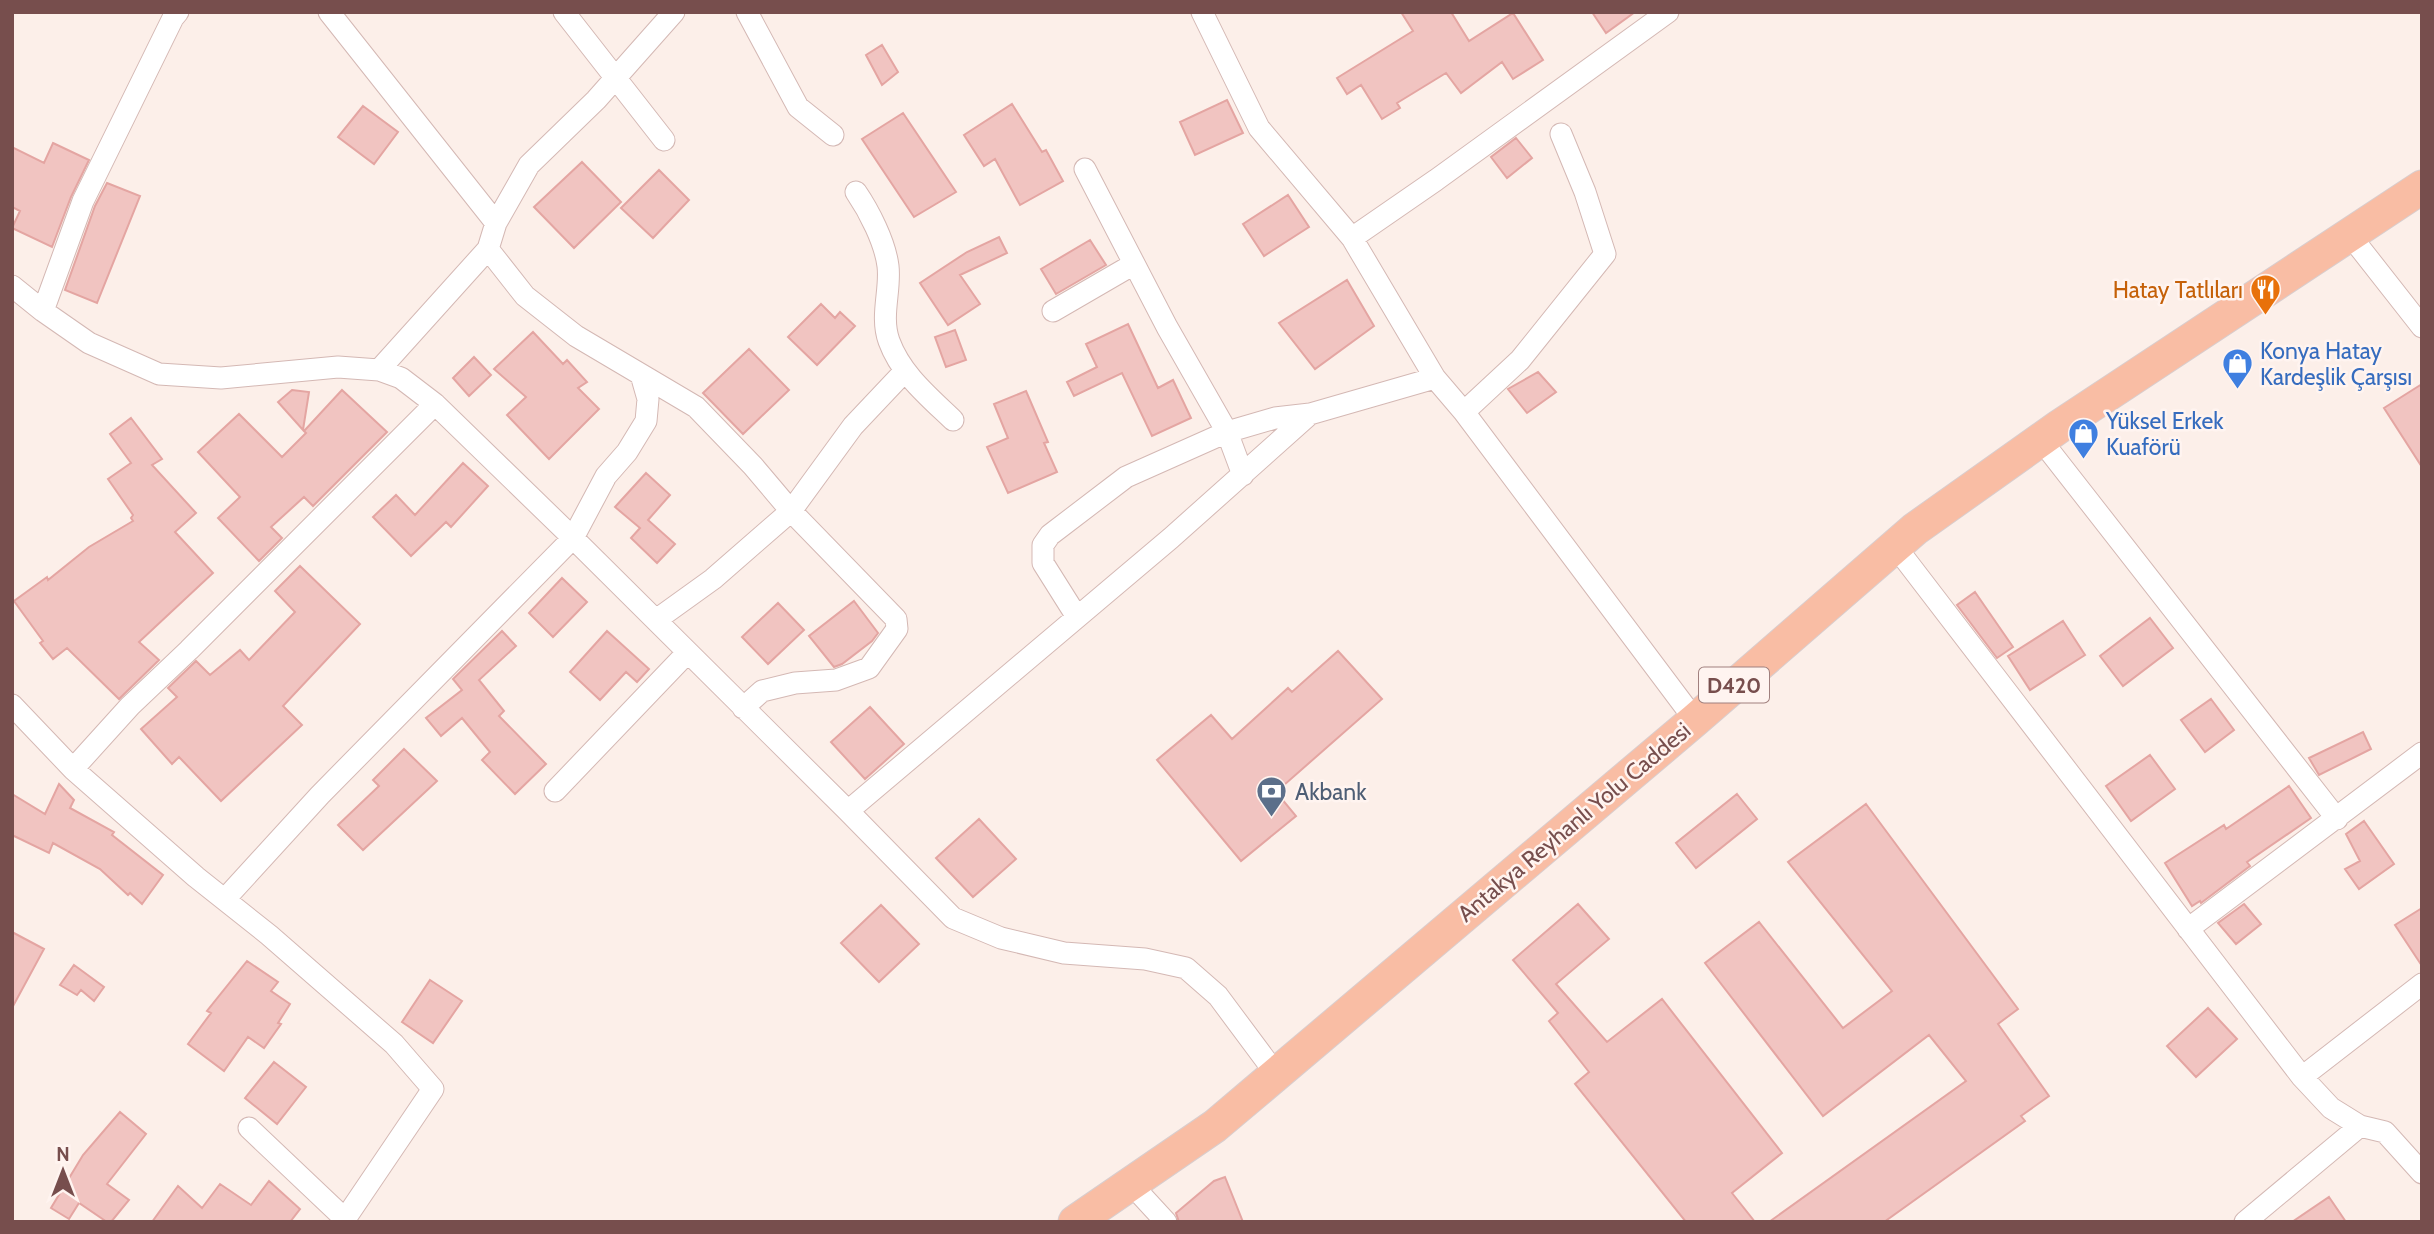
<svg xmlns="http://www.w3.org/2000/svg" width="2434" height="1234" font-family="Cabin,sans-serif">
  <rect width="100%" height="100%" fill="#fcefe9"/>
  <path fill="#f1c4c1" stroke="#e4a5a2" stroke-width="2" d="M 1401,12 L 1451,12 L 1469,41 L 1513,13 L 1543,60 L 1513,79 L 1502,62 L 1461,93 L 1446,73 L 1397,103 L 1400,108 L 1382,119 L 1361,85 L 1347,94 L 1337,78 L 1413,31 Z
    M 1592,12 L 1635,12 L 1606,33 Z
    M 882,45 L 898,72 L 882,85 L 866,55 Z
    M 1227,100 L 1243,133 L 1195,155 L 1180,122 Z
    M 1012,104 L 1042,152 L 1046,150 L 1063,181 L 1020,205 L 995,159 L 984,166 L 964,135 Z
    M 363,106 L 398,132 L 374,164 L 338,137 Z
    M 903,113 L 956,192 L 914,217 L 862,139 Z
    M 1516,138 L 1532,158 L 1507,178 L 1491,157 Z
    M 53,143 L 89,160 L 71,197 L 52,247 L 12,228 L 20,211 L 12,207 L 12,147 L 44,163 Z
    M 582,162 L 621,202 L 574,248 L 534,207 Z
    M 659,170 L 689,200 L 653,238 L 621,208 Z
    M 107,183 L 140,196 L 97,303 L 65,290 L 95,206 Z
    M 1288,195 L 1309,227 L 1264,256 L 1243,224 Z
    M 999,237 L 1007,253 L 960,275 L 980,304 L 948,325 L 920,283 L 967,252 Z
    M 1090,240 L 1106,265 L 1056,294 L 1041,269 Z
    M 1347,280 L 1374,326 L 1315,369 L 1279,323 Z
    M 821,304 L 835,318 L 840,312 L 855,326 L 817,365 L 788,337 Z
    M 1128,324 L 1158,388 L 1173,380 L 1191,418 L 1152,436 L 1122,373 L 1074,396 L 1067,382 L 1097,367 L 1086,344 Z
    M 955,330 L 966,360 L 946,367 L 935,337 Z
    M 533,332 L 563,364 L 567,360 L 587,382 L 578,388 L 599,409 L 549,459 L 507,415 L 526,397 L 494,369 Z
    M 749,349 L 789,390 L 743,434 L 703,393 Z
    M 474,357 L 491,375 L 469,396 L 453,378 Z
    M 1538,372 L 1556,392 L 1527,413 L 1508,389 Z
    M 2422,384 L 2422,467 L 2384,408 Z
    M 292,390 L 309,392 L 303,430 L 278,402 Z
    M 342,390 L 387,432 L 313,506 L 304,497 L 271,527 L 282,538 L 259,561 L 218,518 L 240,497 L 198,452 L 239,414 L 282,457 L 306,433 L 304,431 Z
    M 1026,391 L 1048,442 L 1044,443 L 1057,472 L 1008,493 L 987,447 L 1008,438 L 994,404 Z
    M 131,418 L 162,459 L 152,465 L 196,513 L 175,532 L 213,573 L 139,642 L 159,660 L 119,699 L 67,648 L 53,659 L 40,643 L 43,641 L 14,601 L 47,577 L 48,580 L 89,547 L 133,521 L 131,518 L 133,515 L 108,479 L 131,463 L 110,434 Z
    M 463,463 L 488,486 L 451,527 L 446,522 L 411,556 L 373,517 L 396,495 L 415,515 Z
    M 646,473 L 670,495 L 648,520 L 675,544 L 657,563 L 631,538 L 640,528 L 615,507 Z
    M 300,566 L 360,624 L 283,706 L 302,725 L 221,801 L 179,757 L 172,764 L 141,729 L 177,697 L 168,688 L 196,661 L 210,675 L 240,650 L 249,660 L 295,612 L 275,591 Z
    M 562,578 L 587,602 L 553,637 L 529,613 Z
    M 1975,592 L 2013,647 L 1997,658 L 1957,605 Z
    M 854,601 L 878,633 L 872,641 L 842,664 L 834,667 L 809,636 Z
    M 778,603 L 804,630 L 768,664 L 742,637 Z
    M 2150,618 L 2173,648 L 2123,686 L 2100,656 Z
    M 2063,621 L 2085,655 L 2030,690 L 2008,656 Z
    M 502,631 L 516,646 L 479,680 L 504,711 L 499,716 L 546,764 L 515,794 L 482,760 L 490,752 L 462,718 L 441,736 L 426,718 L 462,690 L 453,679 Z
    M 607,631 L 649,669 L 637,682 L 626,672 L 600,700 L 570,672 Z
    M 1338,651 L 1382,699 L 1276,792 L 1296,816 L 1241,861 L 1157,760 L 1211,715 L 1232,739 L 1288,688 L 1292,692 Z
    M 2211,699 L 2234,730 L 2205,752 L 2181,720 Z
    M 870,707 L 904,744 L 865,779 L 831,742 Z
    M 2363,732 L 2371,749 L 2319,775 L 2309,758 Z
    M 404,749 L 437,781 L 363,850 L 338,825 L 379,786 L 373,780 Z
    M 2150,755 L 2175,789 L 2131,821 L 2106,786 Z
    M 59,784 L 74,800 L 70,808 L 114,832 L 112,835 L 163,875 L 142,904 L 130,893 L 128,895 L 100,869 L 53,843 L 49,853 L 12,835 L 12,794 L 45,814 Z
    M 2289,786 L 2311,818 L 2247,862 L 2250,866 L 2201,903 L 2200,901 L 2192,906 L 2165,863 L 2224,825 L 2226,829 Z
    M 1737,794 L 1757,819 L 1696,868 L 1676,843 Z
    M 1866,804 L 2018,1009 L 1998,1024 L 2049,1096 L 2021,1116 L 2025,1121 L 1884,1222 L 1769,1222 L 1966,1081 L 1929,1035 L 1823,1116 L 1705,963 L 1759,922 L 1843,1028 L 1892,991 L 1788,862 Z
    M 979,819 L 1016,859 L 973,897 L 936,858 Z
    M 2364,821 L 2394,864 L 2359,889 L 2345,869 L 2360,861 L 2346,834 Z
    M 1578,904 L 1609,939 L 1556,984 L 1607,1042 L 1662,999 L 1782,1153 L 1732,1193 L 1755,1222 L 1686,1222 L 1575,1084 L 1589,1072 L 1549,1021 L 1558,1013 L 1513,960 Z
    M 2244,904 L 2261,924 L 2236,944 L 2218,923 Z
    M 881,905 L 919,944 L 879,982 L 841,943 Z
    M 2422,908 L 2422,966 L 2395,925 Z
    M 12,932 L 44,949 L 12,1008 Z
    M 247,961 L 278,982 L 271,991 L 290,1004 L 278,1023 L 281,1024 L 264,1048 L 248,1037 L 224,1071 L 188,1044 L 211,1013 L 207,1011 Z
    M 74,965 L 104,987 L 94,1001 L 81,990 L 77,995 L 60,985 Z
    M 430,980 L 462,1001 L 433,1043 L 402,1022 Z
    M 2208,1008 L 2237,1039 L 2196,1077 L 2167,1046 Z
    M 274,1062 L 306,1087 L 277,1124 L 245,1098 Z
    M 120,1112 L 146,1134 L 107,1184 L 129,1200 L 111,1222 L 107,1222 L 79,1203 L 69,1219 L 51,1208 L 83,1155 Z
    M 1225,1177 L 1243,1222 L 1179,1222 L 1176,1213 L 1214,1181 Z
    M 269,1181 L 300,1209 L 290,1222 L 152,1222 L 178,1186 L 202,1208 L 220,1184 L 251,1205 Z
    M 2329,1197 L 2346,1222 L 2292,1222 Z"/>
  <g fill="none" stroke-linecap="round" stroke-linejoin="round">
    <defs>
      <path id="minor" d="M 329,12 L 496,223
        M 564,12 L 664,140
        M 747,12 L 798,107 L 833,135
        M 1085,169 L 1167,327 L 1227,432 L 1243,475
        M 856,192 C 869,211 885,242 888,266 C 891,290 880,316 889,341 C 901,374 928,396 953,420
        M 2349,234 L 2422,327
        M 1352,238 L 1436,180 L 1668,12
        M 488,249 L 525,296 L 576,336 L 696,407 L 753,466 L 791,511 L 896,619 L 897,629 L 869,668 L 836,680 L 795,683 L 762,691 L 743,708
        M 12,286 L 43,311 L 89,343 L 159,374 L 221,378 L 338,367 L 379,370 L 401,378 L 435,404 L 573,538 L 848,811 L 953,918 L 1001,938 L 1064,953 L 1145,959 L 1186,968 L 1218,996 L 1276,1074
        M 43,311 L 83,201 L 173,18 L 178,12
        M 1053,311 L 1134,264
        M 379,370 L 488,249 L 496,223 L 529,165 L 596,100 L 674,12
        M 1435,378 L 1464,412 L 1695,720
        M 1464,412 L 1520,360 L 1605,254 L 1585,192 L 1561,134
        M 2041,440 L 2337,819
        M 1895,546 L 2302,1077 L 2331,1108 L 2360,1126 L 2385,1132 L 2422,1173
        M 1077,617 L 1043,563 L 1043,545 L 1050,535 L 1126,477 L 1227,432 L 1275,418 L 1310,414
        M 656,620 L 713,579 L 791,511 L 853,426 L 904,372
        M 12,705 L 73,769 L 196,877 L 269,935 L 394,1044 L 433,1089 L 343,1222
        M 73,769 L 130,706 L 189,650 L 435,404
        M 555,791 L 687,653
        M 848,811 L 1171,538 L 1310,414 L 1435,378 L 1352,238 L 1259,128 L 1202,12
        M 225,899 L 320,795 L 573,538 L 606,476 L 627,452 L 646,421 L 648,399 L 642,378
        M 2188,929 L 2422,753
        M 2302,1077 L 2422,984
        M 249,1128 L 345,1219
        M 1131,1184 L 1166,1222
        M 2245,1222 L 2360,1126"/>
      <path id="primary" d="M 1075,1222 L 1215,1126 L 1695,720 L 1915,529 L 2060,426 L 2422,187"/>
    </defs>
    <use href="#minor" stroke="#d4b8b4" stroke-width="23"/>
    <use href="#primary" stroke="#d9cdcd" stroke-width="35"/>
    <use href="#minor" stroke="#fff" stroke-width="21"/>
    <use href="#primary" stroke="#f9bda4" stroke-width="33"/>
  </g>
  <defs>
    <symbol id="restaurant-pin" viewBox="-11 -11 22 30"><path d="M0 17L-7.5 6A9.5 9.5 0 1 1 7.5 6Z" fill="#e8710a" stroke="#fff4f0"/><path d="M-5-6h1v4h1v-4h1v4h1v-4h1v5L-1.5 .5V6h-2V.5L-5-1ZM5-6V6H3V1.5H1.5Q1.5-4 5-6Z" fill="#fff"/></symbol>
    <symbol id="shop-pin" viewBox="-11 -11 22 30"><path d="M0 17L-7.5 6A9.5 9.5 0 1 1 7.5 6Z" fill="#3f7fe0" stroke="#fff4f0"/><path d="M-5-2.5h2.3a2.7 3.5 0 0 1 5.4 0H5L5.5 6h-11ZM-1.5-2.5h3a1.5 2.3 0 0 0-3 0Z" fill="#fff"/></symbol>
    <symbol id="bank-pin" viewBox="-11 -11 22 30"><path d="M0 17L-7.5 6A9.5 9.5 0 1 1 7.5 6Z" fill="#5c6f8a" stroke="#fff4f0"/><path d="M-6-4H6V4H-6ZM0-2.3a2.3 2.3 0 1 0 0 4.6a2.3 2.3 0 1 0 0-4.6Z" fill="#fff"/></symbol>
  </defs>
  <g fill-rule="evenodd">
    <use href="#restaurant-pin" x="2248" y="272" width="35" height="47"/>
    <use href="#shop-pin" x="2220" y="346" width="35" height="47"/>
    <use href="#shop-pin" x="2066" y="416" width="35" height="47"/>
    <use href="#bank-pin" x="1254" y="774" width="35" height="47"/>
  </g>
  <g text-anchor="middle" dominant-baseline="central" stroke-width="5" stroke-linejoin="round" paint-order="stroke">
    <rect fill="#fff4f0" stroke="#a0807e" stroke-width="2" x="1699" y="667.5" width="70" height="35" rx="5"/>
    <g font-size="21" font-weight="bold" fill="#774e4d">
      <text x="1734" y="685">D420</text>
    </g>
    <g font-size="23" fill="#c56008" stroke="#fff4f0" text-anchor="end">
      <text x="2243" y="290">Hatay Tatlıları</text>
    </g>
    <g font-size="23" fill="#366cbe" stroke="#fff4f0" text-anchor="start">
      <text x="2260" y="351">Konya Hatay<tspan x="2260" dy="26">Kardeşlik Çarşısı</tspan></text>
      <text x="2106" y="421">Yüksel Erkek<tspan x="2106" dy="26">Kuaförü</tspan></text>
    </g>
    <g font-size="23" fill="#4e5e75" stroke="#fff4f0" text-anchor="start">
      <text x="1295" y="792">Akbank</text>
    </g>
    <g font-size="23" fill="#774e4d" stroke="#fff4f0">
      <text transform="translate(1574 822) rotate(-40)">Antakya Reyhanlı Yolu Caddesi</text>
    </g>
  </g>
  <rect width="2434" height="1234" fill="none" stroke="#774e4d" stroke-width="28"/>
  <g transform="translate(63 1171)" stroke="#fff4f0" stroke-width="5" paint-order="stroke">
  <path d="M0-5L12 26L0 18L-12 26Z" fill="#774e4d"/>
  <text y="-10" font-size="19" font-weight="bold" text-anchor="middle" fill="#774e4d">N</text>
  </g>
</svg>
